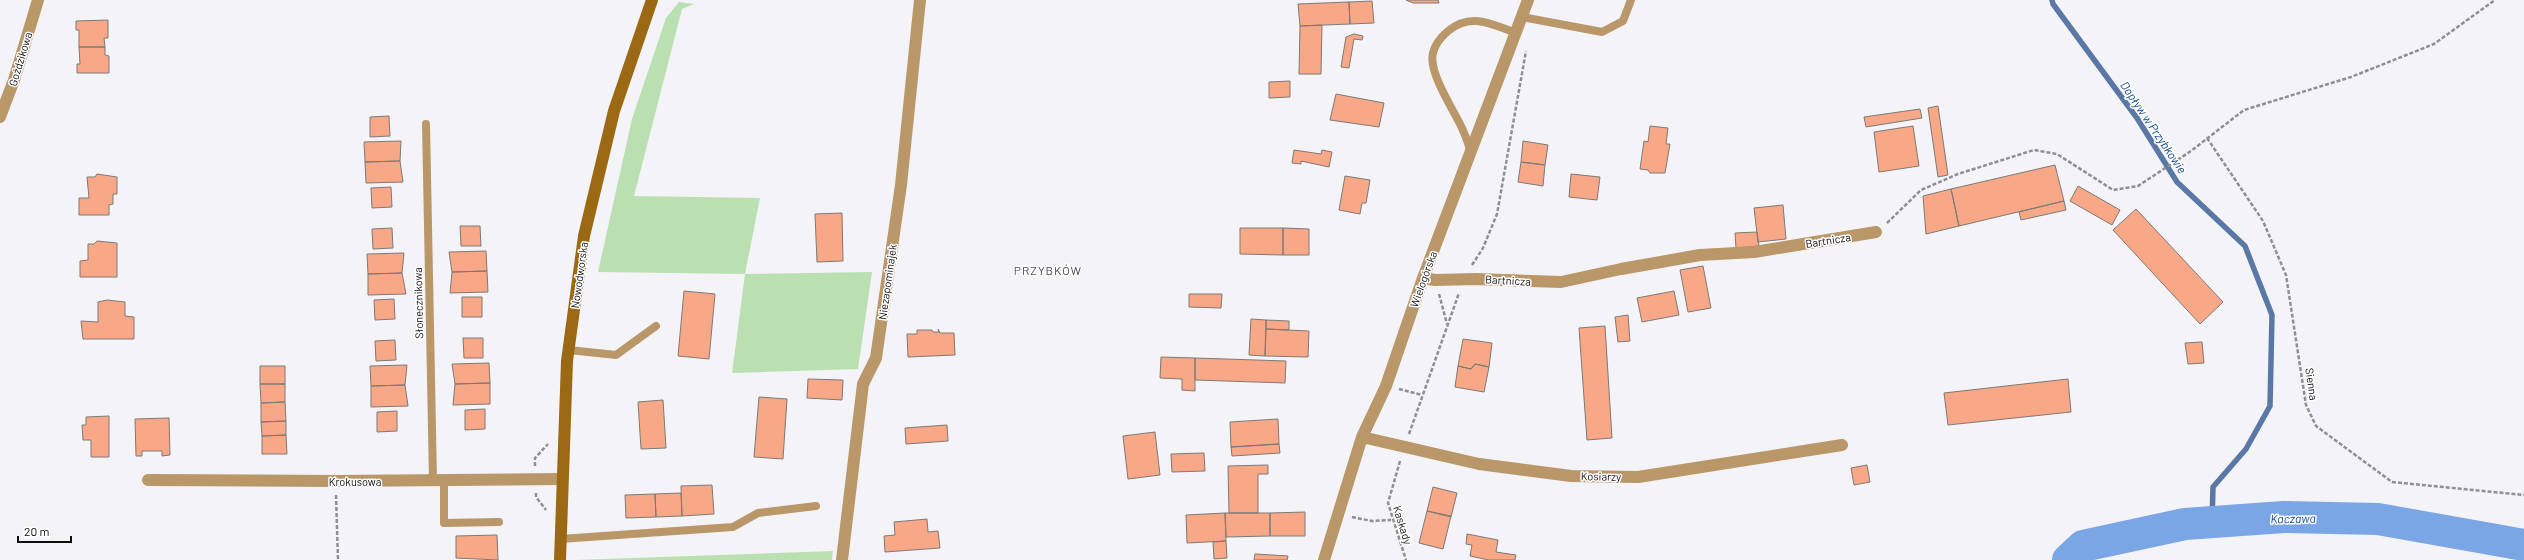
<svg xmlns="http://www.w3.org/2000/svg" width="2524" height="560" font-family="Barlow,sans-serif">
  <rect width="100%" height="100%" fill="#f4f3f8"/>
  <path fill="#bae0b1" d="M 679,2 L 694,4 L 682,9 L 634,196 L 760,198 L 745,274 L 872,272 L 858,369 L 732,373 L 745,274 L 598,272 L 632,119 L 666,18 Z
    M 833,551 L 832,560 L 574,560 Z"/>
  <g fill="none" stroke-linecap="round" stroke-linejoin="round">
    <path stroke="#5a78a6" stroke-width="5.5" d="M 2052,0 L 2053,4 L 2137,118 L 2177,182 L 2245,246 L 2272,315 L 2270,406 L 2246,449 L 2213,487 L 2212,522"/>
    <path stroke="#7ba6e6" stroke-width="32" d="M 2068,560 L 2083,546 L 2185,524 L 2284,517 L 2378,519 L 2524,545"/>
  </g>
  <path fill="#f8a886" stroke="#7d7977" d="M 1406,0 L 1438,0 L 1439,3 L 1413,3 Z
    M 1372,1 L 1374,23 L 1350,24 L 1349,2 Z
    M 1349,2 L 1350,24 L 1300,26 L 1298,4 Z
    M 108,20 L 108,38 L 104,38 L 105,47 L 79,47 L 79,30 L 76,30 L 76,21 Z
    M 1322,25 L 1321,74 L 1299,74 L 1300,26 Z
    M 1354,34 L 1363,36 L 1362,40 L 1354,39 L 1349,68 L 1341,67 L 1346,37 Z
    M 79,47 L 105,47 L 105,55 L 109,56 L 109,73 L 77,73 L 77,64 L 80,64 Z
    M 1290,81 L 1290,97 L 1269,98 L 1269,82 Z
    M 1336,94 L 1384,103 L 1379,127 L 1330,120 Z
    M 1938,106 L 1948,175 L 1938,177 L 1928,108 Z
    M 1920,109 L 1922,118 L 1866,127 L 1864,117 Z
    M 389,116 L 390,136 L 370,137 L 370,117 Z
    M 1650,126 L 1668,128 L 1666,144 L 1670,144 L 1665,173 L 1650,173 L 1648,170 L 1640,169 L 1644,141 L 1648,142 Z
    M 1913,126 L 1919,166 L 1879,172 L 1874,132 Z
    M 401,141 L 400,161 L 365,162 L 364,142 Z
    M 1523,141 L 1548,145 L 1545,165 L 1521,162 Z
    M 1294,150 L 1321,154 L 1322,150 L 1332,152 L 1329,167 L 1301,161 L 1301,164 L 1292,163 Z
    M 400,161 L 403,182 L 366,183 L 365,162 Z
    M 1521,162 L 1545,165 L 1543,186 L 1518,182 Z
    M 2055,165 L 2064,201 L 1959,226 L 1951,189 Z
    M 97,174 L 117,177 L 117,194 L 113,194 L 113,204 L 109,205 L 109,215 L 79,215 L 79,198 L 89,198 L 87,177 L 95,177 Z
    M 1571,174 L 1600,177 L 1597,200 L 1569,197 Z
    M 1345,176 L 1370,180 L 1366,203 L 1362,203 L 1360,214 L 1339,210 Z
    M 2078,186 L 2120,210 L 2112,225 L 2070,201 Z
    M 391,187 L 392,207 L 372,208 L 371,188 Z
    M 1951,189 L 1959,226 L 1926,234 L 1923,196 Z
    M 2064,201 L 2066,210 L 2021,220 L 2019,212 Z
    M 1783,205 L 1786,239 L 1758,242 L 1754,208 Z
    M 2136,209 L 2223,302 L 2200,324 L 2113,230 Z
    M 842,213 L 843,261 L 817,262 L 815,214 Z
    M 460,226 L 480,226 L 481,246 L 461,246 Z
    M 392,228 L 393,248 L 373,249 L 372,229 Z
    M 1240,228 L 1283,228 L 1283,255 L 1240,254 Z
    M 1283,228 L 1309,229 L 1309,255 L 1283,255 Z
    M 1757,232 L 1759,246 L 1736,248 L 1735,233 Z
    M 97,241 L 117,243 L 117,277 L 80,277 L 80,261 L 88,260 L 88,244 L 94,244 Z
    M 486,251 L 487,271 L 452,272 L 449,252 Z
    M 404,253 L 402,273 L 368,274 L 367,254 Z
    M 1703,266 L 1711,308 L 1688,312 L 1680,270 Z
    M 487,271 L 488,292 L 450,293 L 452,272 Z
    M 402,273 L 406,294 L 368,295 L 368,274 Z
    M 684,291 L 715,294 L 709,359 L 678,356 Z
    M 1674,291 L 1679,315 L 1642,322 L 1637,298 Z
    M 1189,294 L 1222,294 L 1221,308 L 1189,307 Z
    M 462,297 L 482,297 L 482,317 L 462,317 Z
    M 394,299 L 395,319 L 375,320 L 374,300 Z
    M 107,300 L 125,302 L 125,316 L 134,317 L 134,339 L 83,339 L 81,321 L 98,322 L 98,302 Z
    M 1628,315 L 1630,341 L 1618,342 L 1615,317 Z
    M 1251,319 L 1266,320 L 1265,356 L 1249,355 Z
    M 1266,320 L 1289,321 L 1289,330 L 1266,329 Z
    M 1605,326 L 1612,438 L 1587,440 L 1579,328 Z
    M 938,329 L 940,333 L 954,333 L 955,355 L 908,357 L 907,334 L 917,334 L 917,330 L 932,330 L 933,332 L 939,332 Z
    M 1266,329 L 1309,331 L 1308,357 L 1265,356 Z
    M 463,338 L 483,338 L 483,358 L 464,358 Z
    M 1463,339 L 1492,343 L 1489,367 L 1475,364 L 1471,369 L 1458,366 Z
    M 395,340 L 396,360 L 376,361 L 375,341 Z
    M 2202,342 L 2204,363 L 2188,364 L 2185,343 Z
    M 1161,357 L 1195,358 L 1195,391 L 1182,390 L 1182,379 L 1160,378 Z
    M 1195,358 L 1286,361 L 1285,383 L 1195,380 Z
    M 489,363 L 490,383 L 455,384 L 452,364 Z
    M 1475,364 L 1489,367 L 1484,392 L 1455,387 L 1458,366 L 1471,369 Z
    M 407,365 L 405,385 L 371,386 L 370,366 Z
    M 260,366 L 285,366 L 285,384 L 260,384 Z
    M 808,379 L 843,380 L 842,400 L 807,398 Z
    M 2068,379 L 2071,412 L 1948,425 L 1944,393 Z
    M 490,383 L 490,404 L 453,405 L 455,384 Z
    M 260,384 L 285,384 L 285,402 L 261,403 Z
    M 405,385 L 408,406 L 371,407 L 371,386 Z
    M 759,397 L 787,399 L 783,459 L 754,457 Z
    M 663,400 L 666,448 L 641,449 L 638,402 Z
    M 285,402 L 286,421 L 261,422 L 261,403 Z
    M 485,409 L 485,429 L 465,430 L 465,410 Z
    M 397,411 L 397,431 L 377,432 L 377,412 Z
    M 109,416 L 109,457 L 91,457 L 91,440 L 83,440 L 82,425 L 86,425 L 86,417 Z
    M 169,418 L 170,455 L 162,456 L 162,451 L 142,451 L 142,456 L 136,456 L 135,419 Z
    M 1278,419 L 1279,444 L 1231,447 L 1230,422 Z
    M 286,421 L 286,435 L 262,436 L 261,422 Z
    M 947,425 L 948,441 L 906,444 L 905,428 Z
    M 1155,432 L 1160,475 L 1128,479 L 1123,436 Z
    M 286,435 L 287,454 L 262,454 L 262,436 Z
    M 1279,444 L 1280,453 L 1232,456 L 1231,447 Z
    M 1204,453 L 1205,471 L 1172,472 L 1171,454 Z
    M 1268,465 L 1268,474 L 1258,474 L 1258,513 L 1229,513 L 1228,466 Z
    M 1867,465 L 1870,482 L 1854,485 L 1851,468 Z
    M 712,485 L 714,514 L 682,516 L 681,486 Z
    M 1433,487 L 1457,493 L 1451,517 L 1427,511 Z
    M 681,493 L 682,516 L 656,517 L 655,494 Z
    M 655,494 L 656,517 L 626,518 L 625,495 Z
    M 1427,511 L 1451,516 L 1443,549 L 1419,543 Z
    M 1305,512 L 1305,536 L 1270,536 L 1270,513 Z
    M 1225,513 L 1270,513 L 1270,536 L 1226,537 Z
    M 1225,513 L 1226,541 L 1187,543 L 1186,515 Z
    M 927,519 L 928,532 L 938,531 L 940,548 L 885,552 L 884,536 L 895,535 L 894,522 Z
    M 1467,534 L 1498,540 L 1496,552 L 1516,555 L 1515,560 L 1489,560 L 1470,556 L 1472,545 L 1466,544 Z
    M 497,535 L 498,560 L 456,558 L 456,536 Z
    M 1226,541 L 1227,558 L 1214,559 L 1213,542 Z
    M 1255,554 L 1288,556 L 1287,560 L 1254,560 Z"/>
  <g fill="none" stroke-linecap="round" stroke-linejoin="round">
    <path stroke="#8f8e92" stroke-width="2.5" stroke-dasharray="4 2" stroke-linecap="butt" d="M 2207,138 L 2263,221 L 2286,275 L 2306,405 L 2316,426 L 2392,482 L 2524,495
      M 1887,223 L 1921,190 L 1958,174 L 2034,150 L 2057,154 L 2113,190 L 2138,186 L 2191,151 L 2244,110 L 2351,77 L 2434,44 L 2495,0
      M 1472,265 L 1483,248 L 1497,214 L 1526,51
      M 1439,294 L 1447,324
      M 1399,389 L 1422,395
      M 1409,434 L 1459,293
      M 1400,461 L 1388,503 L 1406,560
      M 535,466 L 535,458 L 548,444
      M 536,493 L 536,497 L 546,510
      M 336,495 L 338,560
      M 1352,517 L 1372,521 L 1391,520"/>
    <path stroke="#b99769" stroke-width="8" d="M 1522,17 L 1602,32 L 1623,21 L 1631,0
      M 426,124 L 433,480
      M 1471,152 C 1468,143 1465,134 1461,126 C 1453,109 1428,72 1433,53 C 1435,44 1441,37 1448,31 C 1471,12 1491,24 1516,33
      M 569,350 L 616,355 L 656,326
      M 444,480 L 444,523 L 499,522
      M 560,539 L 733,527 L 758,513 L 816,506"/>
    <path stroke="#b99769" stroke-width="12" d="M 0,117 L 14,80 L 38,0
      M 1423,278 L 1435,280 L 1476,279 L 1561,282 L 1621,269 L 1700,255 L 1754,252 L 1876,232
      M 1362,437 L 1479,464 L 1571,476 L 1638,477 L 1842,445
      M 148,480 L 335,481 L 561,479
      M 842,560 L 863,384 L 876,358 L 901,185 L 920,0
      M 1324,560 L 1362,437 L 1386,386 L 1423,278 L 1528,0"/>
    <path stroke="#9b6913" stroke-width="12" d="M 560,560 L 567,361 L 584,236 L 614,111 L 652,0"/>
  </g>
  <g text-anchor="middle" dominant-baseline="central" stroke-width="3" stroke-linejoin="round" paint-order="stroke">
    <g font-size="11" fill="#0d0d0f" stroke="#fff">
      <text transform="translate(20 59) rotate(-73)">Goździkowa</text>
      <text transform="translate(1828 240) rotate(-9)">Bartnicza</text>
      <text transform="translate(579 275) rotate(-82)">Nowodworska</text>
      <text transform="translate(1423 279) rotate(-70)">Wielogórska</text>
      <text transform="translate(1508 280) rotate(3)">Bartnicza</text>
      <text transform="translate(887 282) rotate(-82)">Niezapominajek</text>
      <text transform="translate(418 303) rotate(-91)">Słonecznikowa</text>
      <text transform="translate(2312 384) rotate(82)">Sienna</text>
      <text transform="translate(1601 476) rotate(1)">Kosiarzy</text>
      <text x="355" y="481">Krokusowa</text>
      <text transform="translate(1403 525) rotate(73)">Kaskady</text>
    </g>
    <g font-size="12" font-style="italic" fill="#0f4691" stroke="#fff">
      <text transform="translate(2154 127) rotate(56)">Dopływ w Przybkowie</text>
      <text transform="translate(2293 518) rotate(-1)">Kaczawa</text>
    </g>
    <g font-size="12" letter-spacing="1" fill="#4c4b4e" stroke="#fff">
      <text x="1048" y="270">PRZYBKÓW</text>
    </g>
  </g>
  <path d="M18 536v6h53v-6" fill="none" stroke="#0d0d0f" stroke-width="2"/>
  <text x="24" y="536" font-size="12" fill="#0d0d0f" stroke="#ffffff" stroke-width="3" paint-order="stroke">20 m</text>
</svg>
